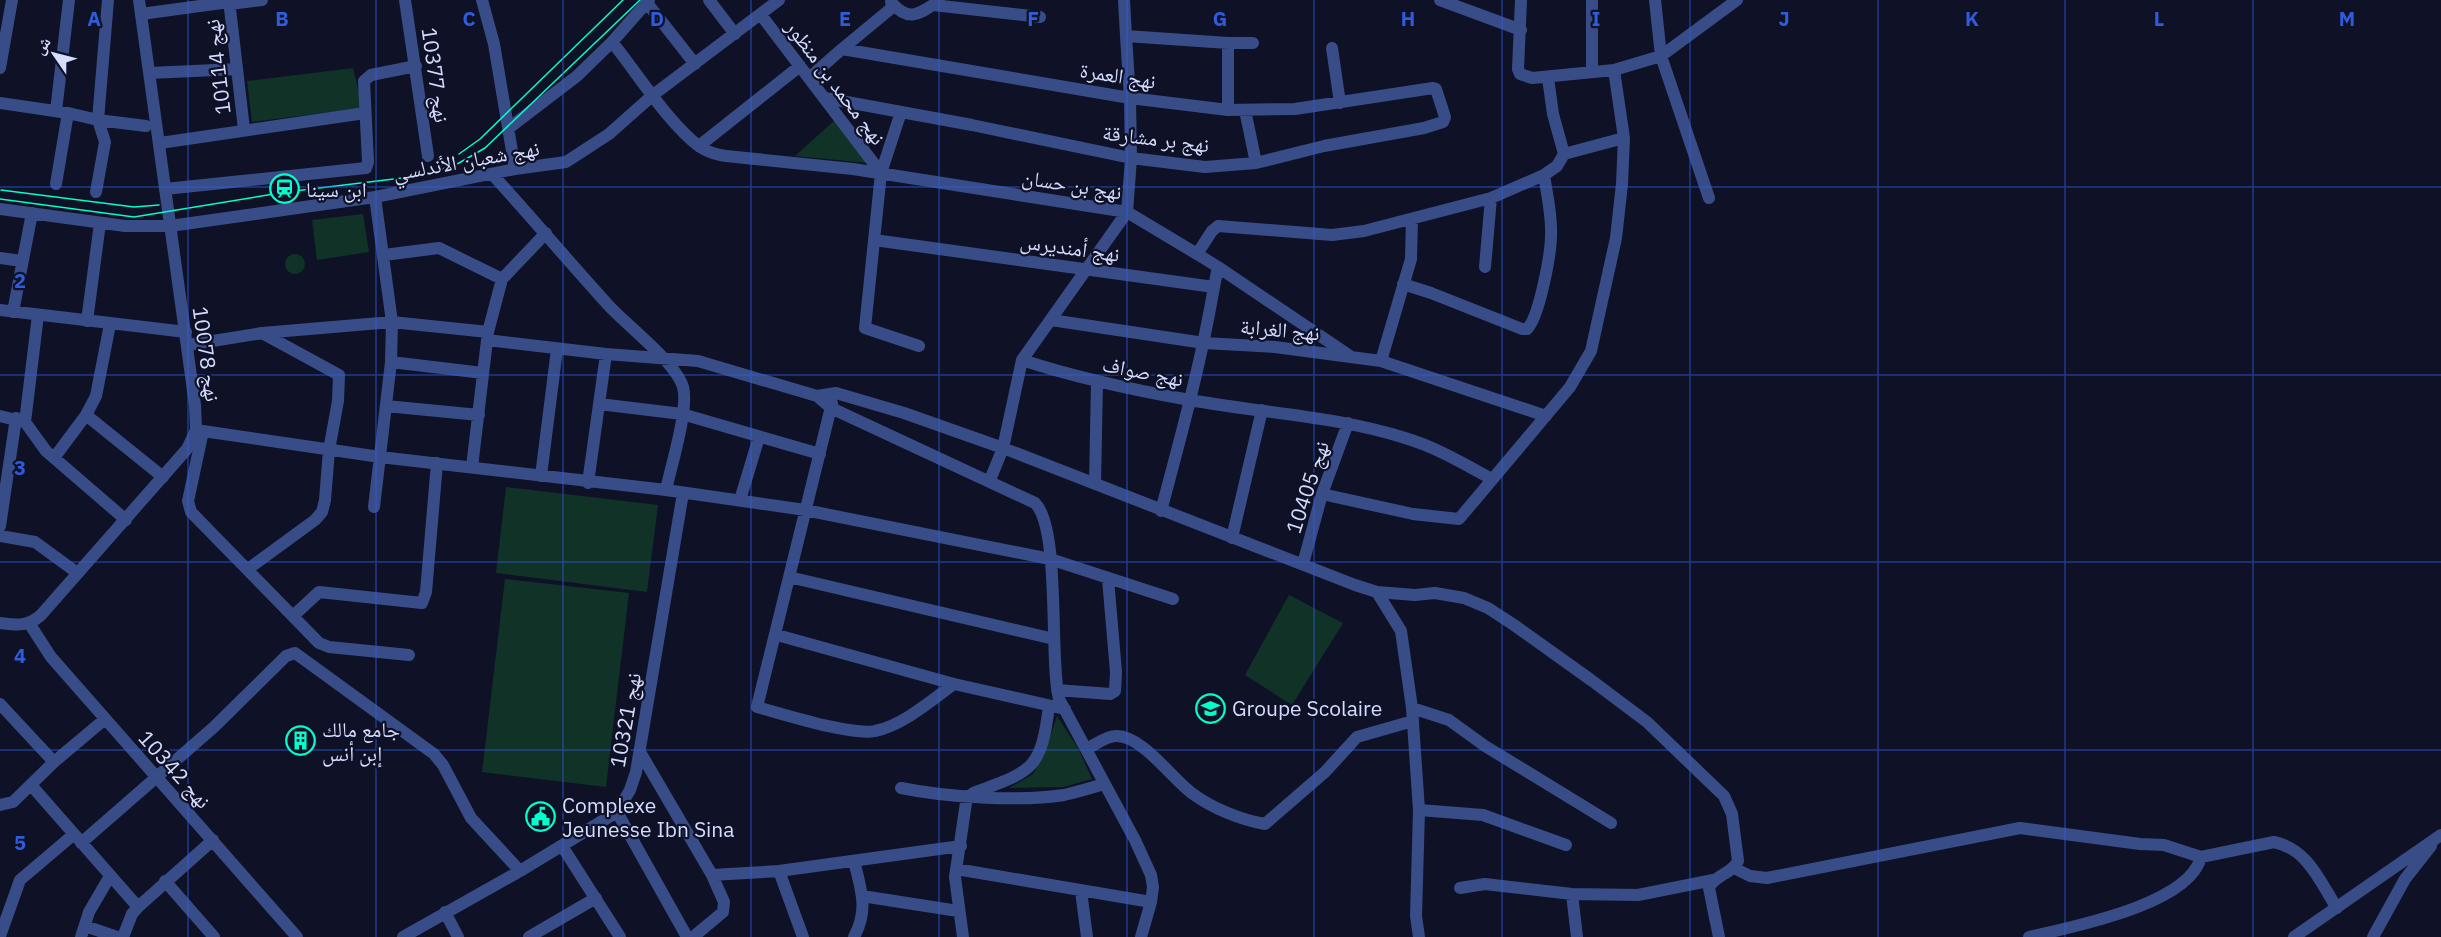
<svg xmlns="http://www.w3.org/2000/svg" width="2441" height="937" font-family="'IBM Plex Sans','Noto Naskh Arabic',sans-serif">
  <rect width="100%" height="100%" fill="#0f1227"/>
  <path fill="#113227" d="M 353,68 L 363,108 L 252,122 L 247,81 Z
    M 836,119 L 868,163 L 795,156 Z
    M 363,214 L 369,252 L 317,260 L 312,220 Z
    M285 264a10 10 0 1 1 20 0a10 10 0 1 1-20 0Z
    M 506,487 L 658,505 L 647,592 L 496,573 Z
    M 505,579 L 629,593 L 606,787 L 482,772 Z
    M 1289,595 L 1343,623 L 1292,705 L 1245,675 Z
    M 1057,716 L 1078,748 L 1092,779 L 1064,787 L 1009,788 L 1033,774 L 1044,755 Z"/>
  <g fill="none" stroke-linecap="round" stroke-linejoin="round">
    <path stroke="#384d88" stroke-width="12" d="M 229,0 L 244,129
      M 405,0 L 428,156
      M 482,0 L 494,44 L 515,169
      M 649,0 L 612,42 C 638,74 668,123 700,147 C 708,152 717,155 726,156 L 853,169 L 1127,212 L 1197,254 L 1212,231 L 1218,226 L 1332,235 L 1364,231 L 1491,198 L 1544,175 L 1557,166 L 1564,154 L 1624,138
      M 709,0 L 735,34
      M 1124,0 L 1126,36
      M 1440,0 L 1521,30
      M 1521,0 L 1518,69 L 1520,74 L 1532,78 L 1614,70 L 1661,56 L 1737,0
      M 1655,0 L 1661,56 L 1709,198
      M 891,2 C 909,23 919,14 939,1
      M 647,3 L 695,64
      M 230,4 L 262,0
      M 933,5 L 1040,17
      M 141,14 L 229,2
      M 761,15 L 881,173
      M 1332,48 L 1340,103
      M 842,49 L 894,6
      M 0,68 L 12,0
      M 1592,71 L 1592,0
      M 150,73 L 237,69
      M 809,78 L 842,49 L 1130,98 L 1228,110 L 1295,109 L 1433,88 L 1436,89 L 1445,117 L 1443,122 L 1424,128 L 1324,146 L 1256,163 L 1205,167 L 1131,158 L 972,125 L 825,98
      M 1548,78 L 1553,114 L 1564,154
      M 0,103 L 68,113 L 98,120 L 108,0
      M 1228,110 L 1228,43 L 1253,43
      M 1245,110 L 1256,163
      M 56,111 L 69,0
      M 901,112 L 881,173 L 865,328 L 919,346
      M 509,128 L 577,76 L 612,42
      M 160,143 L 365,113
      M 699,146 L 800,66
      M 492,174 C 532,218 570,263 610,307 C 629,327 676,363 683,387 C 689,409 671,466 666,490
      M 56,184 L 68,113
      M 165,189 L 366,168 L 368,162 L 364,81 L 371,75 L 416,66
      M 96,192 L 105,142 L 98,120 L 146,126
      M 0,209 L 125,226 L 170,226 L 375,197 L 515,169 L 566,162 L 609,134 L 653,95 L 779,0
      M 874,240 L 1214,287 L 1218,267 L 1350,356
      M 1197,254 L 1218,267
      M 384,255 L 439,248 L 502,279 L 546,233
      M 0,258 L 22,261
      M 1485,267 L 1491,198
      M 1403,284 L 1431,293 L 1522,329 L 1527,329 C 1539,318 1551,254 1551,235 C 1552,215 1547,195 1544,175
      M 0,310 L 186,332
      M 13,312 L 32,213
      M 1051,320 L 1204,343 L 1275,347 L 1381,361 L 1546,416
      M 87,321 L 100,223
      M 487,340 L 606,354 L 698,361 L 817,396 L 831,408 L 1035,503 C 1061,529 1049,658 1059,699 L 1135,840 L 1151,875 L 1153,887 L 1151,902 L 1141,937
      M 188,345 L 262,333 L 392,322 L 488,332
      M 1022,360 C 1077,378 1133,390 1190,400 C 1262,413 1335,416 1405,438 C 1436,447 1464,464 1492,479
      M 1381,361 L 1411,259 L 1412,219
      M 391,362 L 483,373
      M 817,396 L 836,393 L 904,413 L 1003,448 L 1355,585 L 1377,592 L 1415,595 L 1435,593 L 1464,598 L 1488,608 L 1514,625 L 1591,680 L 1647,722 L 1724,796 L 1732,814 L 1738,861 C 1732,874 1714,875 1709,888 L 1719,937
      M 832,403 L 757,707 C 783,714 852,736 875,731 C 902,726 932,700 954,684
      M 599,404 L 682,414 L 820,454
      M 386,406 L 479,415
      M 86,415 L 163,477
      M 0,416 L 25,422 L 46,451 L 126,520
      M 25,422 L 38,315
      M 196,430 L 380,457 L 666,490 L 805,510 L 1050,559 L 1173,599
      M 203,431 L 188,501 L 191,512 L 319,643 L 329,647 L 409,655
      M 54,458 L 86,415 L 96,396 L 110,324
      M 472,467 L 488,332 L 502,279
      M 541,476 L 557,349
      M 990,480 L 1003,448 L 1022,360 L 1127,212 L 1131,158 L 1130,98 L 1126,36 L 1228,43
      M 588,483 L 606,354
      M 1095,484 L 1097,382
      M 1322,494 L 1413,514 L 1459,519 L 1570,387 L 1591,351 L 1616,238 L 1622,184 L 1624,138 L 1614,70
      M 740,500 L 759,437
      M 374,507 L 391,362 L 392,322 L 375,197
      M 1161,511 C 1181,436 1201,363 1214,287
      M 0,526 L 16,418
      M 0,536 L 35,542 L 76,572
      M 1232,538 L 1262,410
      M 1303,564 L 1322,494 L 1348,423
      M 248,569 L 315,520 L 322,512 L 325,500 L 329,450 L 338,401 L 339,375 L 262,333
      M 789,577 L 1054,639
      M 1377,592 L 1401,631 L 1412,708 L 1419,810 L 1416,916 L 1419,937
      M 293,616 L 319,592 L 422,603 L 426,592 L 437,463
      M 29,623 L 51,657 L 297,937
      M 777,635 L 954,684 L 1065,709
      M 1057,690 L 1110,694 L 1115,691 L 1116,672 L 1108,579
      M 0,704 L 54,762
      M 1412,708 L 1449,720 L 1485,746 L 1611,823
      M 1086,749 C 1095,745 1106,736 1116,736 C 1142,735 1173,780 1193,794 C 1212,808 1241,820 1265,824 L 1325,772 L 1357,737 L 1413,721
      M 640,752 L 712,875 L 724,902 L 723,912 L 693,937
      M 31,785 L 138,907
      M 901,788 C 945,797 1019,802 1064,795 C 1077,792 1091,788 1104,784
      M 973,793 C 1032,771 1041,771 1049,706
      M 0,805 L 13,802 L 54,762 L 105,719
      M 1419,810 L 1483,815 L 1566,845
      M 617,812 L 687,937
      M 81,843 L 214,727 L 286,656 L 295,653 L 434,754 L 443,765 L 471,818 L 520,871
      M 562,846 L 620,937
      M 854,861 C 861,890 869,909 854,937
      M 1734,868 L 1750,876 L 1767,878 L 2020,828 L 2140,844 L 2164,845 L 2201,857 L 2274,842 C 2308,849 2320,882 2337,908
      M 956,869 L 1151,902
      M 779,871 L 803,937
      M 712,875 L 779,871 L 961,846
      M 165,881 L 214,937
      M 1460,888 L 1485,884 L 1572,894 L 1638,895 L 1713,880
      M 1081,891 L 1087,937
      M 1572,894 L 1577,937
      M 862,896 L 958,911
      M 445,912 L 458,937
      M 85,926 L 117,937
      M 0,936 L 20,880 L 73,835
      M 81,937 L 89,912 L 110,876
      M 123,937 L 132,914 L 138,907 L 213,840
      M 403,937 L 520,871 L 617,812 L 630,790 L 636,772 L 683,493
      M 529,937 L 596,898
      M 963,937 L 955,877 L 967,796
      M 2029,937 C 2071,927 2189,905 2201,857
      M 2294,937 L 2441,835
      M 2373,937 L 2405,879 L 2431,846"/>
    <path stroke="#384d88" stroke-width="12" d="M 0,623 C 16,625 28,627 41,615 L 187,449 L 196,430 L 195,405 L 139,0"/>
    <path stroke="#01ffcb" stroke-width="1.5" d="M 459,154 L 480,139 L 623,0
      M 1,190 L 134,207 L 159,205
      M 0,199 L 134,217 L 286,192 L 427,175 L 459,163 L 485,148 L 640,0"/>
  </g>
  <path fill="none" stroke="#2f5cdc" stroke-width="1.5" stroke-opacity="0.55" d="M 188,0 L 188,937M 376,0 L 376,937M 563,0 L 563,937M 751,0 L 751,937M 939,0 L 939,937M 1127,0 L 1127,937M 1314,0 L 1314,937M 1502,0 L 1502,937M 1690,0 L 1690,937M 1878,0 L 1878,937M 2065,0 L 2065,937M 2253,0 L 2253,937M 0,187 L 2441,187M 0,375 L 2441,375M 0,562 L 2441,562M 0,750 L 2441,750"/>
  <defs>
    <symbol id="station-ring" viewBox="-11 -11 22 22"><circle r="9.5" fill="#0f1227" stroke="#01ffcb" stroke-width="1.5"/><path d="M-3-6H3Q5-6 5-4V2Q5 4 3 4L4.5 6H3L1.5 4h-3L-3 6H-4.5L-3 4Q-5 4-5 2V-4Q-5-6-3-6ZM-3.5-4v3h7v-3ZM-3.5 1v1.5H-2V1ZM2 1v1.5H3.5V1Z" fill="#01ffcb"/></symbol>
    <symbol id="school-ring" viewBox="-11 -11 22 22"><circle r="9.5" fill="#0f1227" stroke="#01ffcb" stroke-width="1.5"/><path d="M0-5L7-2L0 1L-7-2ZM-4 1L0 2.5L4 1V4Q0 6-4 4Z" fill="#01ffcb"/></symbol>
    <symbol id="building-ring" viewBox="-11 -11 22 22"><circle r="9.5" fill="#0f1227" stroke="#01ffcb" stroke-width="1.5"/><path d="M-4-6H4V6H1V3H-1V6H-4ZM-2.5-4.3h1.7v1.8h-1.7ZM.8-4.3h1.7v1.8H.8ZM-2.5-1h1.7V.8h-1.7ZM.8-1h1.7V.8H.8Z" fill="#01ffcb"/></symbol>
    <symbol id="civic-ring" viewBox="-11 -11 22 22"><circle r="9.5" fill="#0f1227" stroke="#01ffcb" stroke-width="1.5"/><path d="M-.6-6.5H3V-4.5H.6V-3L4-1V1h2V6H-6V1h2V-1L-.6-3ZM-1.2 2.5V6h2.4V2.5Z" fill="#01ffcb"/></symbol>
  </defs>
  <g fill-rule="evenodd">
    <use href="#station-ring" x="268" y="172" width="33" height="33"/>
    <use href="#school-ring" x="1194" y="692" width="33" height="33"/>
    <use href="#building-ring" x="284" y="724" width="33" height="33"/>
    <use href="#civic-ring" x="524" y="800" width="33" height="33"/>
  </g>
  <g text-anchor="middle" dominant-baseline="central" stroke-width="4.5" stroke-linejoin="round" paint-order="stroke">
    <g font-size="21" fill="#d5ddff" stroke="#0f1227">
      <text transform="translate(217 67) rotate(-97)">نهج 10114</text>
      <text transform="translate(436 75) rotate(82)">نهج 10377</text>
      <text transform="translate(1118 75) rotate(9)">نهج العمرة</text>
      <text transform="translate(836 82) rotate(53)">نهج محمد بن منظور</text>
      <text transform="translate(1156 138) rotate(7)">نهج بر مشارقة</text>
      <text transform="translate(466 160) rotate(-10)">نهج شعبان الأندلسي</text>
      <text transform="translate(1072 184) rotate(9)">نهج بن حسان</text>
      <text transform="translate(1070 247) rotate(8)">نهج أمنديرس</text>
      <text transform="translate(1280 329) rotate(5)">نهج الغرابة</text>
      <text transform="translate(207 354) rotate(82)">نهج 10078</text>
      <text transform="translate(1143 371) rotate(11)">نهج صواف</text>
      <text transform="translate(1307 487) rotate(-72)">نهج 10405</text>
      <text transform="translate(625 720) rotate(-80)">نهج 10321</text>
      <text transform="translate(175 769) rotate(48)">نهج 10342</text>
    </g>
    <g font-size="21" fill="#d5ddff" stroke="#0f1227" text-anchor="start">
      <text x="306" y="189">ابن سينا</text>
      <text x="1232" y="708">Groupe Scolaire</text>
      <text x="322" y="729">جامع مالك<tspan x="322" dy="24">إبن أنس</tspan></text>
      <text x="562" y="805">Complexe<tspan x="562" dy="24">Jeunesse Ibn Sina</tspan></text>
    </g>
  </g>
  <g font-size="20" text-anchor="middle" font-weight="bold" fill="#2f5cdc" stroke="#0f1227" stroke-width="4.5" stroke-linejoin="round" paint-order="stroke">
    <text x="94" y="26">A</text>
    <text x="282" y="26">B</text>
    <text x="469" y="26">C</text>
    <text x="657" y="26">D</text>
    <text x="845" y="26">E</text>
    <text x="1033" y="26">F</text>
    <text x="1220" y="26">G</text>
    <text x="1408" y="26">H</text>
    <text x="1596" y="26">I</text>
    <text x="1784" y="26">J</text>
    <text x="1972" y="26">K</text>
    <text x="2159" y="26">L</text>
    <text x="2347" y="26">M</text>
    <text x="20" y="288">2</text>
    <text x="20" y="475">3</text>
    <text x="20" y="663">4</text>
    <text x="20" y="850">5</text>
  </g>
  <g transform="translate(54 54) rotate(305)" stroke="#0f1227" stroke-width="4.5" paint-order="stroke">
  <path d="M0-4.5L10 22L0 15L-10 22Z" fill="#d5ddff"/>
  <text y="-9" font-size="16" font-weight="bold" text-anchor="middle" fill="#d5ddff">ش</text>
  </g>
</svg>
